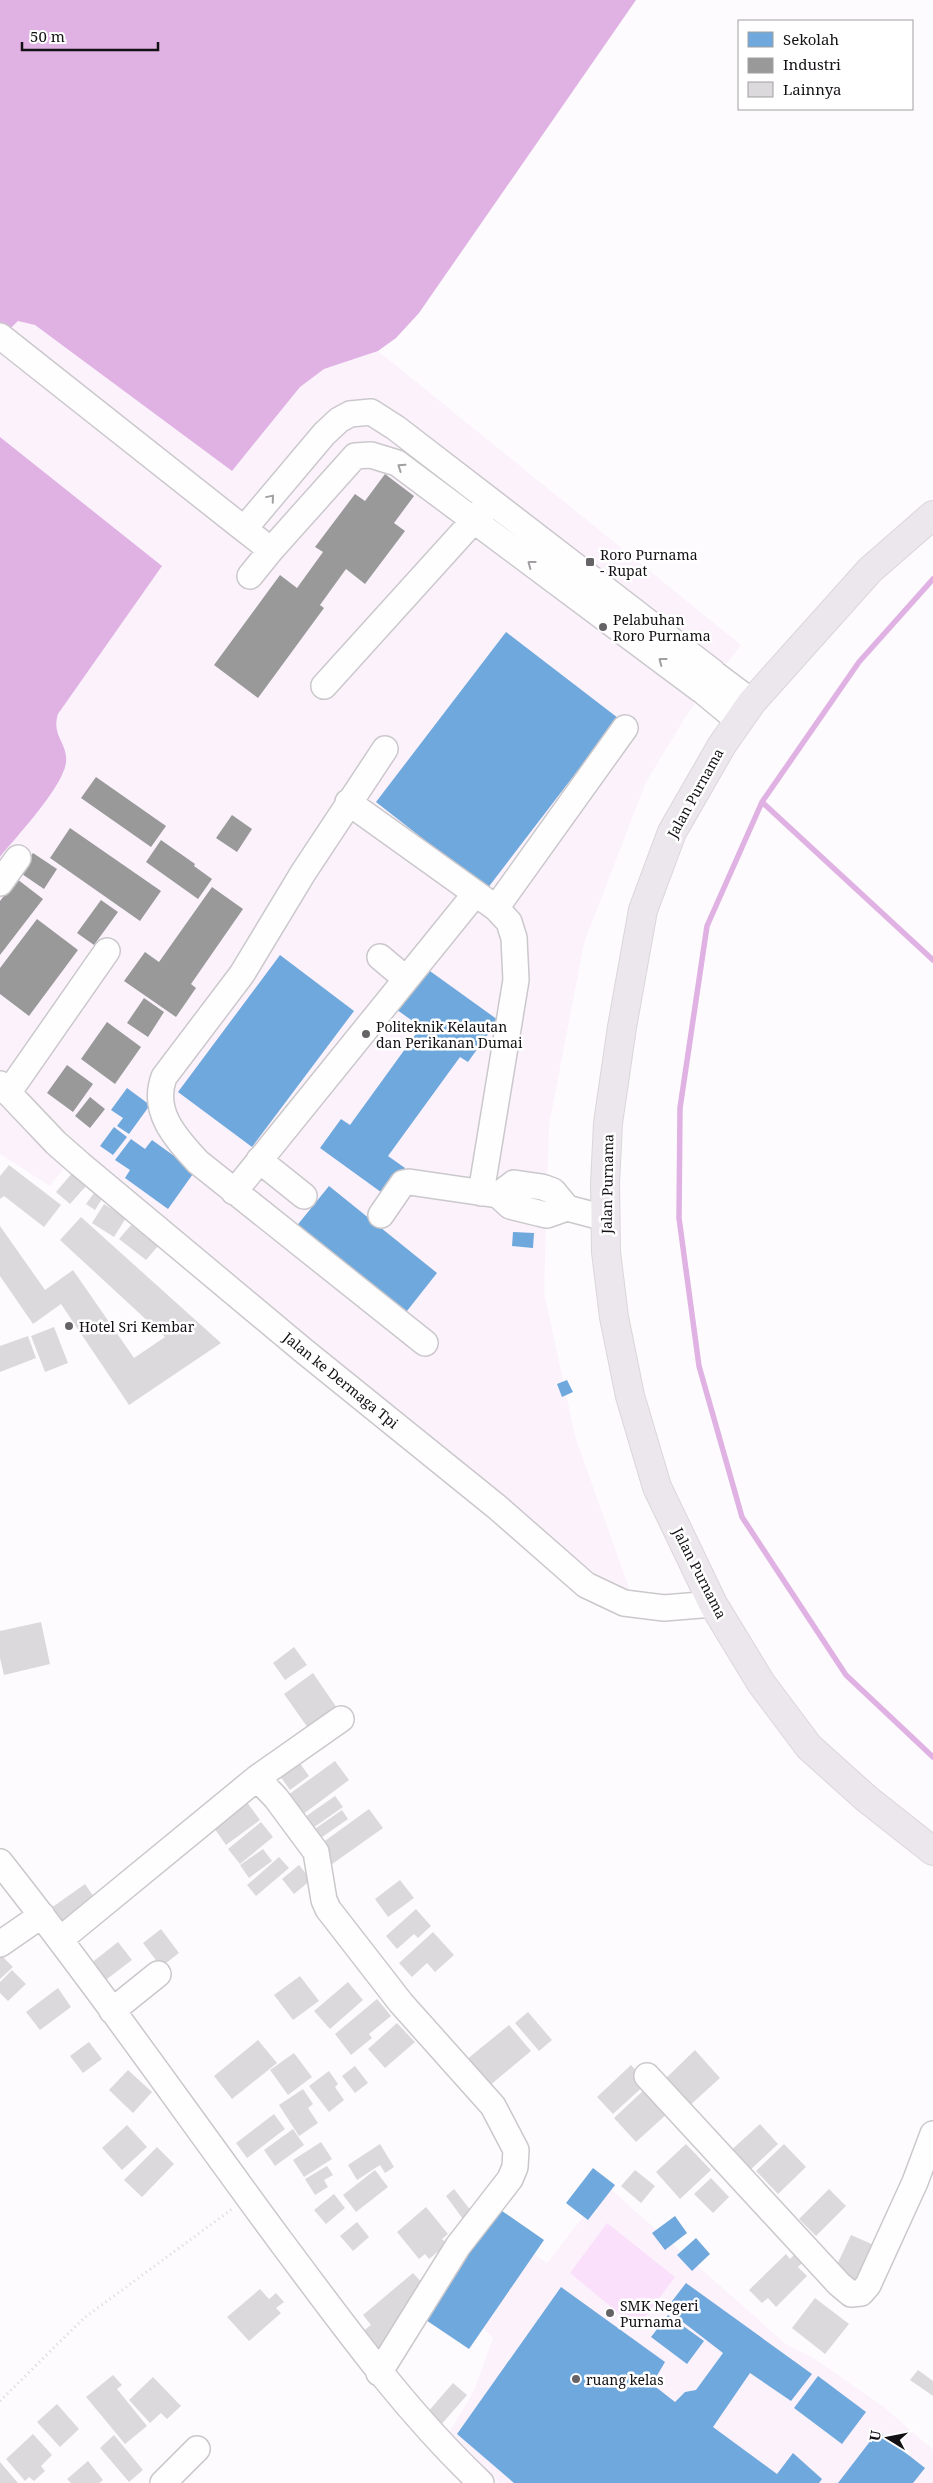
<svg xmlns="http://www.w3.org/2000/svg" width="933" height="2483" font-family="'Noto Serif',serif">
  <rect width="100%" height="100%" fill="#fdfbfd"/>
  <path fill="#fbf2fc" d="M 19,321 L 35,325 L 232,471 L 300,387 L 324,369 L 378,351 L 741,645 L 688,713 L 646,782 L 584,943 L 549,1125 L 544,1292 L 575,1436 L 635,1605 L 509,1505 L 81,1146 L 50,1186 L 0,1154 L 0,857 L 53,791 L 64,773 L 62,744 L 54,724 L 58,714 L 162,566 L 0,437 L 0,339 Z
    M 607,2186 L 787,2345 L 815,2359 L 885,2408 L 933,2450 L 933,2483 L 500,2483 L 447,2436 L 474,2391 L 493,2338 L 444,2289 L 497,2228 L 547,2263 Z"/>
  <path fill="#fbe0fc" d="M 607,2223 L 675,2277 L 637,2328 L 570,2273 Z"/>
  <path fill="#e0b2e4" d="M 0,0 L 636,0 L 419,313 L 396,338 L 378,351 L 324,369 L 300,387 L 232,471 L 35,325 L 18,321 L 0,339 Z
    M 0,437 L 162,566 L 58,714 C 51,736 68,743 66,762 C 64,786 17,836 0,857 Z"/>
  <path fill="#6fa8dc" d="M 506,632 L 618,718 L 487,889 L 376,802 Z
    M 280,955 L 354,1011 L 252,1147 L 178,1092 Z
    M 423,966 L 498,1020 L 468,1062 L 460,1057 L 388,1156 L 405,1168 L 385,1195 L 320,1148 L 341,1119 L 350,1125 L 421,1027 L 393,1007 Z
    M 127,1088 L 150,1105 L 129,1134 L 117,1126 L 123,1118 L 111,1110 Z
    M 114,1127 L 127,1137 L 113,1155 L 100,1146 Z
    M 131,1139 L 145,1149 L 152,1140 L 195,1171 L 168,1209 L 125,1178 L 130,1170 L 115,1160 Z
    M 329,1186 L 437,1273 L 403,1316 L 295,1228 Z
    M 513,1232 L 534,1233 L 533,1248 L 512,1246 Z
    M 567,1380 L 573,1392 L 562,1397 L 557,1384 Z
    M 593,2168 L 615,2185 L 588,2220 L 566,2203 Z
    M 492,2204 L 544,2240 L 469,2349 L 417,2314 Z
    M 675,2216 L 687,2233 L 665,2250 L 652,2233 Z
    M 696,2238 L 710,2254 L 692,2271 L 677,2255 Z
    M 686,2283 L 812,2374 L 791,2401 L 750,2373 L 713,2427 L 777,2474 L 793,2453 L 822,2479 L 819,2483 L 514,2483 L 457,2434 L 561,2287 L 665,2362 L 652,2384 L 675,2402 L 685,2392 L 696,2390 L 723,2353 L 666,2309 Z
    M 668,2315 L 704,2341 L 687,2364 L 651,2337 Z
    M 818,2376 L 866,2412 L 842,2444 L 794,2408 Z
    M 878,2431 L 925,2468 L 913,2483 L 838,2483 Z"/>
  <path fill="#999" d="M 385,474 L 414,496 L 394,523 L 405,531 L 365,584 L 346,569 L 320,605 L 324,608 L 258,698 L 214,665 L 280,575 L 297,588 L 323,552 L 315,547 L 355,494 L 365,501 Z
    M 96,777 L 166,826 L 151,847 L 81,798 Z
    M 232,815 L 252,829 L 237,852 L 216,838 Z
    M 70,828 L 161,891 L 140,921 L 50,858 Z
    M 161,840 L 195,864 L 194,866 L 212,879 L 198,899 L 146,862 Z
    M 33,853 L 57,869 L 44,889 L 19,872 Z
    M 17,879 L 43,899 L 0,955 L 0,901 Z
    M 212,887 L 243,909 L 191,984 L 196,988 L 176,1017 L 124,981 L 145,952 L 159,962 Z
    M 101,900 L 118,912 L 94,945 L 77,933 Z
    M 37,919 L 78,950 L 29,1016 L 0,994 L 0,968 Z
    M 144,998 L 164,1012 L 148,1037 L 127,1023 Z
    M 107,1022 L 141,1047 L 115,1084 L 81,1059 Z
    M 67,1065 L 93,1084 L 73,1112 L 47,1093 Z
    M 90,1097 L 105,1109 L 90,1128 L 75,1116 Z"/>
  <g fill="none" stroke-linecap="round" stroke-linejoin="round">
    <path stroke="#e0b2e4" stroke-width="5.5" d="M 933,579 L 859,662 L 762,802 L 707,926 L 680,1108 L 679,1218 L 699,1366 L 742,1517 L 846,1675 L 933,1757
      M 762,802 L 933,960"/>
  </g>
  <path fill="#dcd9dc" d="M 9,1165 L 61,1205 L 44,1227 L 4,1196 L 0,1199 L 0,1176 Z
    M 73,1172 L 87,1185 L 70,1204 L 56,1192 Z
    M 94,1193 L 102,1199 L 95,1210 L 86,1204 Z
    M 104,1204 L 126,1218 L 114,1237 L 92,1223 Z
    M 81,1217 L 221,1343 L 129,1405 L 61,1304 L 33,1324 L 0,1276 L 0,1226 L 45,1290 L 73,1270 L 134,1358 L 165,1337 L 60,1240 Z
    M 131,1225 L 158,1246 L 146,1260 L 119,1239 Z
    M 54,1327 L 68,1363 L 45,1372 L 31,1336 Z
    M 28,1336 L 36,1358 L 0,1372 L 0,1346 Z
    M 41,1622 L 50,1664 L 4,1675 L 0,1658 L 0,1631 Z
    M 294,1647 L 307,1665 L 285,1680 L 273,1663 Z
    M 313,1673 L 337,1708 L 308,1728 L 284,1694 Z
    M 335,1761 L 349,1780 L 302,1815 L 288,1795 Z
    M 299,1762 L 309,1776 L 290,1790 L 280,1776 Z
    M 335,1796 L 343,1807 L 310,1830 L 302,1819 Z
    M 246,1801 L 260,1820 L 226,1845 L 212,1825 Z
    M 369,1809 L 383,1828 L 328,1867 L 315,1848 Z
    M 342,1810 L 348,1819 L 315,1842 L 309,1833 Z
    M 261,1822 L 273,1837 L 240,1864 L 228,1849 Z
    M 263,1849 L 272,1861 L 249,1878 L 240,1865 Z
    M 279,1857 L 289,1868 L 256,1896 L 247,1885 Z
    M 299,1865 L 311,1880 L 294,1894 L 282,1879 Z
    M 400,1880 L 414,1898 L 388,1917 L 375,1899 Z
    M 85,1884 L 96,1900 L 58,1927 L 47,1911 Z
    M 416,1909 L 431,1926 L 418,1938 L 414,1934 L 397,1949 L 386,1936 Z
    M 161,1929 L 179,1953 L 161,1967 L 143,1943 Z
    M 433,1932 L 454,1955 L 435,1972 L 427,1963 L 412,1977 L 399,1963 Z
    M 118,1942 L 132,1960 L 103,1982 L 90,1964 Z
    M 0,1954 L 13,1967 L 0,1979 Z
    M 12,1970 L 26,1984 L 8,2001 L 0,1993 L 0,1982 Z
    M 300,1976 L 319,2001 L 293,2020 L 274,1995 Z
    M 348,1982 L 363,2000 L 330,2029 L 314,2011 Z
    M 58,1988 L 71,2007 L 40,2030 L 26,2012 Z
    M 377,1999 L 391,2016 L 369,2034 L 372,2038 L 351,2055 L 335,2034 Z
    M 528,2012 L 552,2040 L 539,2051 L 515,2023 Z
    M 397,2023 L 415,2042 L 385,2068 L 368,2049 Z
    M 509,2025 L 531,2051 L 488,2087 L 466,2060 Z
    M 258,2040 L 277,2063 L 232,2099 L 214,2076 Z
    M 89,2042 L 102,2059 L 83,2073 L 70,2056 Z
    M 695,2050 L 720,2078 L 687,2108 L 663,2081 Z
    M 294,2053 L 312,2077 L 288,2095 L 270,2070 Z
    M 631,2065 L 647,2083 L 613,2114 L 597,2097 Z
    M 355,2066 L 368,2083 L 355,2093 L 342,2076 Z
    M 128,2070 L 152,2092 L 133,2113 L 109,2090 Z
    M 329,2071 L 338,2084 L 335,2087 L 344,2100 L 329,2112 L 309,2086 Z
    M 646,2088 L 668,2113 L 636,2142 L 614,2118 Z
    M 303,2089 L 313,2104 L 308,2108 L 318,2123 L 299,2136 L 279,2105 Z
    M 274,2114 L 285,2129 L 247,2158 L 236,2143 Z
    M 760,2124 L 778,2144 L 747,2173 L 728,2153 Z
    M 127,2125 L 147,2147 L 122,2170 L 102,2148 Z
    M 293,2129 L 304,2145 L 275,2166 L 264,2150 Z
    M 321,2142 L 332,2159 L 304,2177 L 293,2160 Z
    M 380,2144 L 394,2167 L 385,2173 L 380,2165 L 357,2180 L 348,2165 Z
    M 686,2144 L 711,2170 L 680,2199 L 656,2172 Z
    M 784,2144 L 806,2167 L 778,2194 L 756,2171 Z
    M 157,2147 L 174,2164 L 142,2197 L 124,2180 Z
    M 327,2166 L 333,2175 L 324,2180 L 328,2187 L 315,2195 L 305,2179 Z
    M 375,2170 L 388,2187 L 356,2212 L 343,2195 Z
    M 635,2170 L 655,2186 L 641,2203 L 621,2186 Z
    M 711,2178 L 729,2197 L 713,2213 L 694,2194 Z
    M 454,2189 L 472,2212 L 463,2219 L 446,2196 Z
    M 829,2189 L 846,2206 L 816,2236 L 799,2219 Z
    M 334,2194 L 345,2208 L 326,2224 L 314,2210 Z
    M 426,2207 L 448,2234 L 442,2239 L 447,2244 L 429,2259 L 425,2254 L 419,2259 L 397,2232 Z
    M 357,2222 L 369,2237 L 353,2251 L 340,2236 Z
    M 851,2235 L 874,2245 L 857,2281 L 834,2271 Z
    M 786,2254 L 790,2259 L 794,2255 L 802,2263 L 798,2267 L 807,2276 L 776,2307 L 768,2298 L 762,2303 L 749,2290 Z
    M 413,2273 L 426,2287 L 414,2303 L 400,2314 L 404,2319 L 395,2333 L 372,2353 L 358,2335 L 371,2325 L 363,2315 Z
    M 260,2289 L 269,2299 L 276,2293 L 284,2302 L 276,2308 L 281,2313 L 249,2341 L 227,2317 Z
    M 815,2298 L 849,2324 L 825,2354 L 792,2328 Z
    M 918,2370 L 933,2381 L 933,2396 L 910,2380 Z
    M 113,2375 L 122,2385 L 117,2389 L 147,2426 L 125,2444 L 86,2397 Z
    M 153,2377 L 181,2406 L 167,2419 L 161,2413 L 150,2423 L 129,2400 Z
    M 453,2383 L 467,2395 L 440,2426 L 426,2414 Z
    M 57,2404 L 79,2429 L 60,2447 L 37,2422 Z
    M 33,2434 L 52,2455 L 41,2466 L 45,2471 L 34,2481 L 29,2477 L 25,2481 L 6,2459 Z
    M 114,2435 L 143,2470 L 129,2482 L 100,2448 Z
    M 88,2461 L 103,2480 L 99,2483 L 71,2483 L 67,2479 Z
    M 0,2462 L 18,2483 L 0,2483 Z"/>
  <g fill="none" stroke-linecap="round" stroke-linejoin="round">
    <defs>
      <path id="minor" d="M 0,336 L 244,529
        M 250,576 L 271,550
        M 716,675 L 752,702
        M 324,686 L 485,508
        M 701,690 L 397,463 L 371,455 L 355,456 L 271,550 L 244,529 L 324,434 L 339,420 L 350,414 L 371,412 L 396,428 L 713,672
        M 705,693 L 739,721
        M 385,749 L 303,873 L 242,974 L 164,1077 C 151,1112 176,1138 198,1162 L 425,1343
        M 348,802 L 496,908 L 509,922 L 514,938 L 516,980 L 481,1193
        M 0,883 L 18,858
        M 496,908 L 625,728
        M 380,957 L 406,979
        M 0,1084 L 56,1143 L 80,1164 L 304,1351 L 497,1507 L 586,1585 L 624,1603 L 664,1608 L 713,1604
        M 8,1093 L 107,951
        M 259,1160 L 304,1196
        M 234,1192 L 475,894
        M 567,1208 L 605,1218
        M 538,1213 L 510,1206 L 498,1195 L 514,1183 L 542,1187
        M 542,1214 L 547,1215 L 567,1208 L 553,1191 L 545,1188
        M 381,1215 L 403,1183 L 409,1182 L 498,1195
        M 257,1778 L 276,1798 L 316,1852 L 324,1900 L 328,1909 L 401,2003 L 493,2106 L 516,2150 L 515,2167 L 510,2179 L 458,2246 L 379,2373
        M 0,1862 C 98,1986 188,2116 282,2243 C 345,2327 405,2411 481,2483
        M 61,1939 L 257,1778 L 341,1719
        M 0,1944 L 42,1915
        M 112,2011 L 158,1974
        M 647,2076 L 839,2284 L 851,2294 L 861,2293 L 868,2285 L 915,2182 L 933,2134
        M 163,2483 L 197,2449"/>
      <path id="major" d="M 933,515 L 870,570 L 752,702 L 722,745 L 672,832 L 643,910 L 622,1027 L 608,1123 L 605,1184 L 606,1252 L 614,1317 L 630,1396 L 657,1487 L 713,1604 L 761,1683 L 809,1747 L 867,1799 L 933,1851"/>
    </defs>
    <use href="#minor" stroke="#cbc8cc" stroke-width="28"/>
    <use href="#major" stroke="#d9d7d9" stroke-width="30"/>
    <path stroke="#d8d6d8" stroke-width="3" stroke-dasharray="1 4" stroke-linecap="butt" d="M 0,2401 L 84,2318 L 232,2209"/>
    <use href="#minor" stroke="#fffeff" stroke-width="25"/>
    <use href="#major" stroke="#ece7ec" stroke-width="28"/>
  </g>
  <defs><path id="oneway-chevron" d="M-2-3.5L2.5 0L-2 3.5" fill="none" stroke-width="1.6" stroke-linecap="round" stroke-linejoin="round" transform="scale(1.25)"/></defs>
  <g stroke="#a19fa1">
    <use href="#oneway-chevron" transform="translate(401 467) rotate(-146)"/>
    <use href="#oneway-chevron" transform="translate(271 498) rotate(-50)"/>
    <use href="#oneway-chevron" transform="translate(531 564) rotate(-143)"/>
    <use href="#oneway-chevron" transform="translate(662 661) rotate(-143)"/>
  </g>
  <g fill="#666366" stroke="#fff" stroke-width="2">
    <rect x="585" y="557" width="10" height="10" rx="2.5"/>
    <circle cx="603" cy="627" r="5"/>
    <circle cx="366" cy="1034" r="5"/>
    <circle cx="69" cy="1326" r="5"/>
    <circle cx="610" cy="2313" r="5"/>
    <circle cx="576" cy="2379" r="5"/>
  </g>
  <g text-anchor="middle" dominant-baseline="central" stroke-width="5" stroke-linejoin="round" paint-order="stroke">
    <g font-size="14" fill="#141114" stroke="#fff" text-anchor="start">
      <text x="600" y="554">Roro Purnama<tspan x="600" dy="16">- Rupat</tspan></text>
      <text x="613" y="619">Pelabuhan<tspan x="613" dy="16">Roro Purnama</tspan></text>
      <text x="376" y="1026">Politeknik Kelautan<tspan x="376" dy="16">dan Perikanan Dumai</tspan></text>
      <text x="79" y="1326">Hotel Sri Kembar</text>
      <text x="620" y="2305">SMK Negeri<tspan x="620" dy="16">Purnama</tspan></text>
      <text x="586" y="2379">ruang kelas</text>
    </g>
    <g font-size="14" fill="#141114" stroke="#fff">
      <text transform="translate(695 793) rotate(-61)">Jalan Purnama</text>
      <text transform="translate(607 1184) rotate(-89)">Jalan Purnama</text>
      <text transform="translate(341 1380) rotate(39)">Jalan ke Dermaga Tpi</text>
      <text transform="translate(700 1573) rotate(63)">Jalan Purnama</text>
    </g>
  </g>
  <rect x="738" y="20" width="175" height="90" fill="#ffffff" stroke="#a1a0a1"/>
  <rect x="748" y="32" width="25" height="15" fill="#6fa8dc" stroke="#a1a0a1"/>
  <text x="783" y="45" font-size="15" fill="#141114">Sekolah</text>
  <rect x="748" y="58" width="25" height="15" fill="#999999" stroke="#a1a0a1"/>
  <text x="783" y="70" font-size="15" fill="#141114">Industri</text>
  <rect x="748" y="82" width="25" height="15" fill="#dcd9dc" stroke="#a1a0a1"/>
  <text x="783" y="95" font-size="15" fill="#141114">Lainnya</text>
  <g transform="translate(888 2438) rotate(280)" stroke="#ffffff" stroke-width="4" paint-order="stroke">
  <path d="M0-4L9 19L0 12L-9 19Z" fill="#141114"/>
  <text y="-8" font-size="14" font-weight="bold" text-anchor="middle" fill="#141114">U</text>
  </g>
  <path d="M22 42v8h136v-8" fill="none" stroke="#141114" stroke-width="2.5"/>
  <text x="30" y="42" font-size="15" fill="#141114" stroke="#ffffff" stroke-width="4" paint-order="stroke">50 m</text>
</svg>
